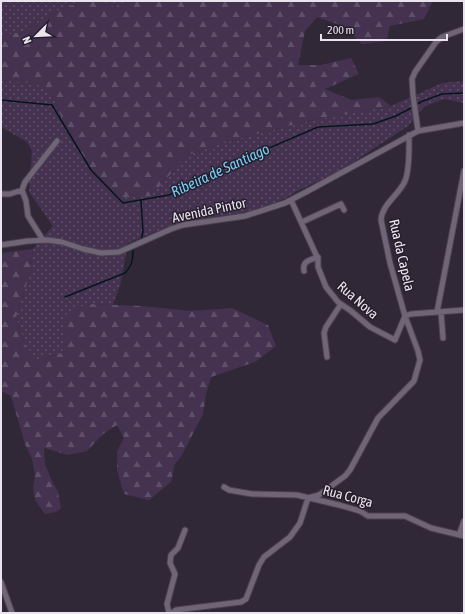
<svg xmlns="http://www.w3.org/2000/svg" width="465" height="614" font-family="'Asap Condensed',sans-serif">
  <defs>
    <pattern id="grass-dots" width="8" height="8" patternUnits="userSpaceOnUse"><rect width="8" height="8" fill="#443250"/><path d="M2 2h.1M6 6h.1" fill="none" stroke="#5f506a" stroke-width="1.8" stroke-linecap="round"/></pattern>
    <pattern id="forest-firs" width="22" height="20" patternUnits="userSpaceOnUse"><rect width="22" height="20" fill="#443250"/><path d="M5 1l3.5 6h-7zM16 11l3.5 6h-7z" fill="#5f506a"/></pattern>
  </defs>
  <rect width="100%" height="100%" fill="#312837"/>
  <path fill="url(#grass-dots)" d="M 1,1 L 84,1 L 57,11 L 24,31 L 1,36 Z
    M 101,1 L 128,1 L 120,10 Z
    M 1,80 L 16,82 L 41,83 L 54,100 L 71,138 L 170,173 L 187,155 L 220,144 L 260,133 L 308,121 L 391,106 L 442,83 L 464,81 L 464,103 L 444,99 L 425,106 L 408,126 L 338,172 L 297,191 L 286,198 L 270,205 L 242,213 L 193,220 L 167,227 L 128,243 L 121,282 L 113,305 L 87,304 L 62,353 L 38,360 L 26,347 L 16,317 L 30,274 L 33,249 L 53,226 L 29,192 L 32,151 L 27,142 L 1,127 Z"/>
  <path fill="url(#forest-firs)" d="M 84,1 L 101,1 L 120,10 L 128,1 L 433,1 L 424,19 L 390,26 L 386,41 L 362,44 L 343,26 L 317,17 L 305,31 L 298,65 L 321,65 L 351,58 L 359,74 L 325,89 L 352,100 L 379,97 L 391,106 L 308,121 L 260,133 L 220,144 L 187,155 L 151,196 L 112,198 L 89,170 L 71,138 L 54,100 L 41,83 L 16,82 L 1,80 L 1,36 L 24,31 L 57,11 Z
    M 33,249 L 30,274 L 16,317 L 26,347 L 38,360 L 62,353 L 66,315 L 87,304 L 142,306 L 191,311 L 232,308 L 268,325 L 276,346 L 255,362 L 211,377 L 206,394 L 203,414 L 182,455 L 175,464 L 171,482 L 149,500 L 124,494 L 117,470 L 117,451 L 124,438 L 117,425 L 103,434 L 87,451 L 68,455 L 44,448 L 45,464 L 51,479 L 58,492 L 61,508 L 56,512 L 45,514 L 35,500 L 33,488 L 35,476 L 32,459 L 25,444 L 11,396 L 1,391 L 1,253 Z"/>
  <g fill="none" stroke-linecap="round" stroke-linejoin="round">
    <path stroke="#04161d" stroke-width="1.5" d="M 1,100 L 52,105 L 91,170 L 123,203 L 169,195 L 232,164 L 318,127 L 373,124 L 396,116 L 411,108
      M 417,104 L 423,101 L 442,94 L 464,93
      M 140,241 L 141,240 L 143,232 L 141,200
      M 65,297 L 125,273 C 132,265 133,261 133,250"/>
    <defs>
      <path id="minor" d="M 418,131 L 413,95 L 412,79 L 415,72 L 436,42 L 442,37 L 464,29
        M 1,194 L 10,194 L 22,190
        M 291,200 L 318,259 L 318,267 L 326,287 L 338,302 L 351,311 L 370,327 L 395,340 L 405,316
        M 302,222 L 341,204 L 344,210
        M 43,240 L 28,216 L 26,201 L 22,190 L 25,182 L 57,141
        M 1,245 L 28,241 L 48,240 L 62,242 L 83,249 L 101,253 L 119,252 L 171,229 L 183,225 L 245,216 L 285,203 L 308,191 L 418,131 L 464,123
        M 304,271 C 302,261 310,260 318,257
        M 437,312 L 464,171
        M 441,312 L 443,338
        M 405,316 L 411,314 L 464,310
        M 327,357 L 324,333 L 326,327 L 341,304
        M 224,487 L 229,490 L 252,494 L 297,495 L 339,505 L 360,511 L 368,516 L 405,516 L 431,528 L 464,536
        M 308,498 L 319,495 L 345,476 L 350,470 L 378,418 L 414,381 L 420,360 L 418,351 L 405,316 L 390,263 L 381,220 C 382,204 399,195 405,181 C 410,169 409,147 409,135
        M 459,535 L 464,521
        M 1,582 L 12,613
        M 169,613 L 167,604 L 175,574 L 170,563 L 171,555 L 178,548 L 185,530
        M 172,613 L 176,610 L 241,602 L 246,599 L 259,565 L 264,557 L 290,537 L 300,523 L 308,498"/>
    </defs>
    <use href="#minor" stroke="#4b4350" stroke-width="7"/>
    <use href="#minor" stroke="#6f6577" stroke-width="5"/>
  </g>
  <g text-anchor="middle" dominant-baseline="central" stroke-width="3" stroke-linejoin="round" paint-order="stroke">
    <g font-size="14" fill="#e9e4ee" stroke="#271e2d">
      <text transform="translate(209 210) rotate(-12)">Avenida Pintor</text>
      <text transform="translate(402 255) rotate(77)">Rua da Capela</text>
      <text transform="translate(358 300) rotate(41)">Rua Nova</text>
      <text transform="translate(348 496) rotate(15)">Rua Corga</text>
    </g>
    <g font-size="15" font-style="italic" fill="#74d0f5" stroke="#271e2d">
      <text transform="translate(220 170) rotate(-25)">Ribeira de Santiago</text>
    </g>
  </g>
  <rect width="465" height="614" fill="none" stroke="#e9e4ee" stroke-width="4"/>
  <g transform="translate(36 36) rotate(246)" stroke="#271e2d" stroke-width="3" paint-order="stroke">
  <path d="M0-3L7 15L0 10L-7 15Z" fill="#e9e4ee"/>
  <text y="-6" font-size="11" font-weight="bold" text-anchor="middle" fill="#e9e4ee">N</text>
  </g>
  <path d="M321 34v6h126v-6" fill="none" stroke="#e9e4ee" stroke-width="2"/>
  <text x="327" y="34" font-size="12" fill="#e9e4ee" stroke="#271e2d" stroke-width="3" paint-order="stroke">200 m</text>
</svg>
